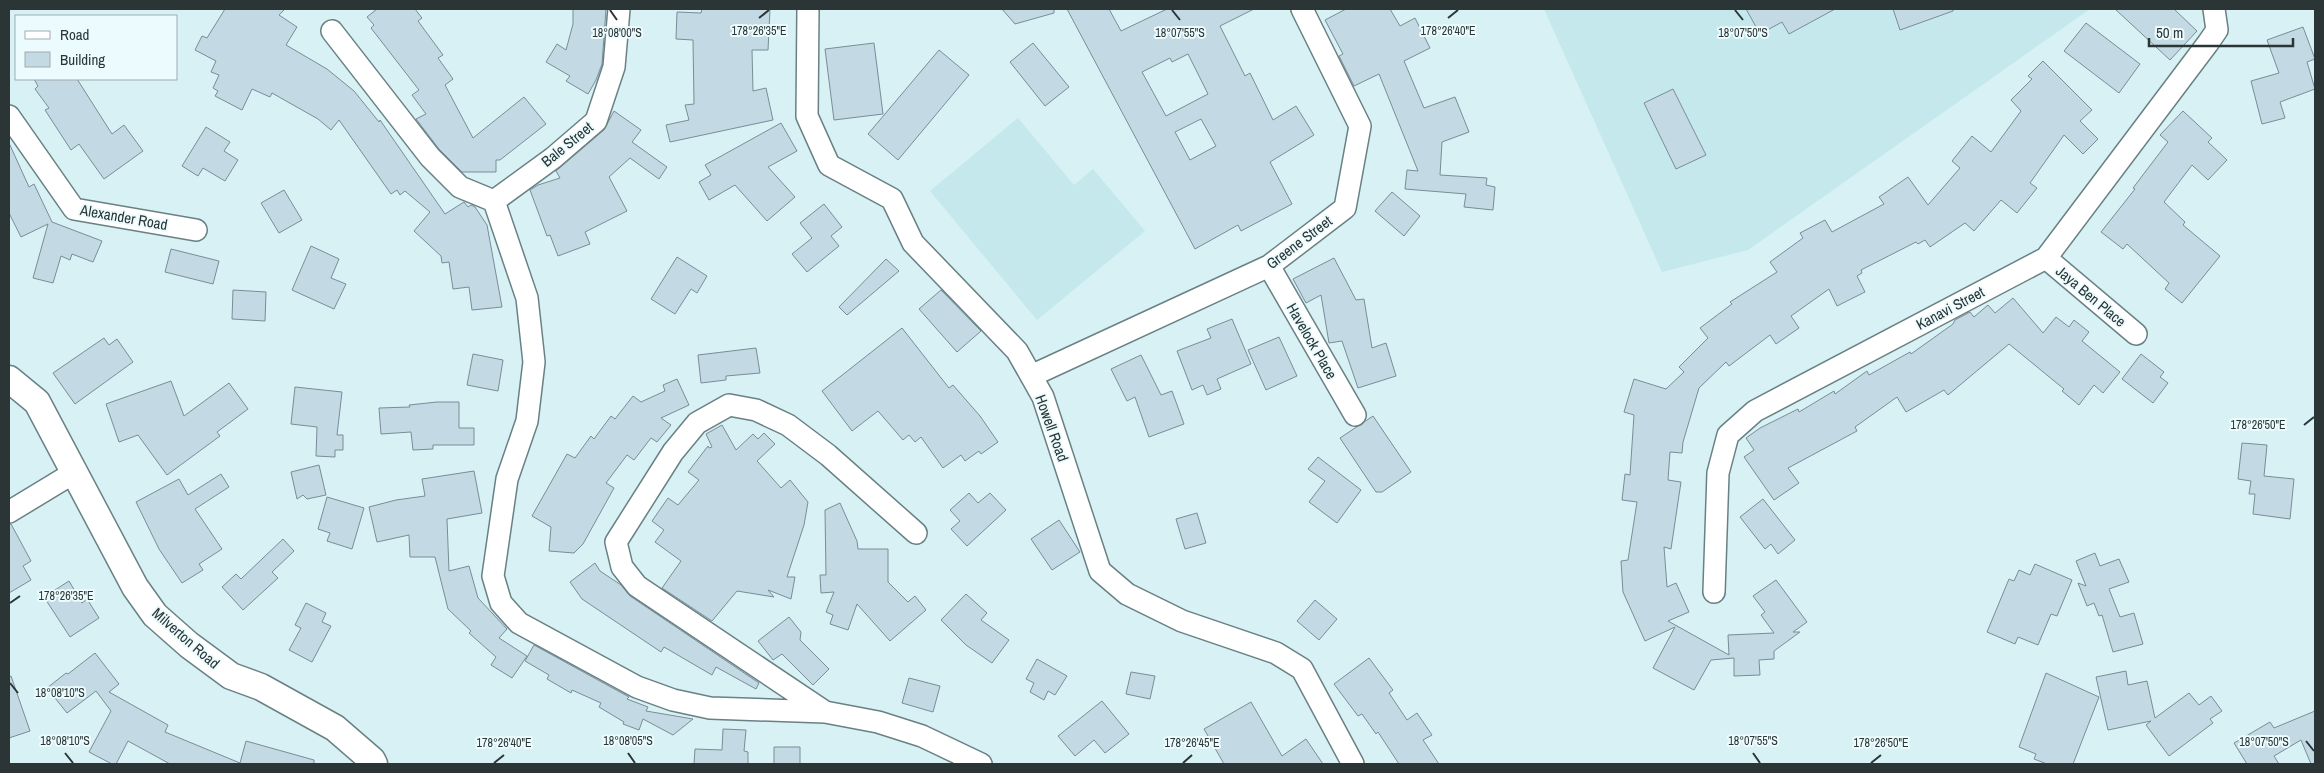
<svg xmlns="http://www.w3.org/2000/svg" width="2324" height="773" font-family="'Archivo Narrow',sans-serif">
  <rect width="100%" height="100%" fill="#d7f1f4"/>
  <path fill="#c4e8ec" d="M 1544,9 L 2090,9 L 1748,250 L 1662,272 Z
    M 1018,118 L 1074,185 L 1093,169 L 1145,231 L 1037,320 L 930,191 Z"/>
  <path fill="#c3d9e4" stroke="#798d97" fill-rule="evenodd" d="M 225,9 L 285,9 L 279,15 L 297,27 L 286,45 L 327,69 L 354,91 L 379,122 L 380,120 L 445,214 L 464,202 L 468,207 L 471,205 L 475,207 L 487,225 L 502,307 L 472,310 L 469,287 L 453,289 L 449,262 L 442,263 L 441,256 L 414,231 L 430,212 L 405,191 L 400,195 L 397,190 L 391,194 L 339,120 L 331,130 L 318,119 L 272,93 L 270,97 L 252,89 L 242,110 L 215,96 L 218,91 L 213,88 L 219,75 L 211,72 L 216,61 L 195,50 L 202,36 L 207,38 Z
    M 377,9 L 415,9 L 422,18 L 418,21 L 443,55 L 438,58 L 453,79 L 445,85 L 473,138 L 524,97 L 546,124 L 500,160 L 496,160 L 496,172 L 462,172 L 439,149 L 416,119 L 426,114 L 412,95 L 419,90 L 371,28 L 374,25 L 367,17 Z
    M 573,9 L 606,9 L 602,64 L 596,80 L 588,94 L 566,81 L 570,76 L 546,62 L 557,44 L 566,50 L 573,24 Z
    M 702,9 L 770,9 L 768,50 L 752,50 L 753,91 L 766,88 L 773,120 L 670,142 L 666,125 L 689,120 L 685,105 L 694,104 L 693,40 L 676,39 L 677,12 L 701,13 Z
    M 1002,9 L 1054,9 L 1054,13 L 1015,24 Z
    M 1067,9 L 1109,9 L 1121,31 L 1167,9 L 1254,9 L 1220,26 L 1245,76 L 1250,73 L 1273,120 L 1296,106 L 1314,135 L 1270,162 L 1292,204 L 1241,231 L 1238,225 L 1195,249 ZM 1188,54 L 1208,94 L 1166,116 L 1142,72 L 1170,58 L 1172,62 ZM 1201,119 L 1216,146 L 1190,160 L 1175,132 Z
    M 1346,9 L 1390,9 L 1400,26 L 1415,18 L 1430,48 L 1404,61 L 1424,108 L 1455,97 L 1469,132 L 1442,142 L 1440,175 L 1487,178 L 1486,185 L 1495,187 L 1493,210 L 1464,207 L 1466,194 L 1405,189 L 1407,170 L 1418,171 L 1379,74 L 1354,86 L 1339,56 L 1343,54 L 1325,20 Z
    M 1746,9 L 1835,9 L 1789,34 L 1782,22 L 1760,34 Z
    M 1893,9 L 1953,9 L 1953,11 L 1900,30 Z
    M 2115,9 L 2174,9 L 2197,31 L 2170,60 Z
    M 2086,23 L 2140,64 L 2119,93 L 2064,51 Z
    M 2303,27 L 2315,59 L 2307,62 L 2315,89 L 2280,102 L 2285,118 L 2262,124 L 2251,81 L 2279,73 L 2267,40 Z
    M 874,43 L 883,114 L 834,120 L 825,49 Z
    M 1033,43 L 1069,87 L 1045,106 L 1010,62 Z
    M 939,50 L 969,75 L 898,160 L 868,134 Z
    M 2043,61 L 2092,110 L 2080,121 L 2098,139 L 2083,154 L 2064,135 L 2030,183 L 2037,188 L 2017,213 L 2001,200 L 1974,231 L 1965,223 L 1930,247 L 1925,240 L 1918,244 L 1916,242 L 1861,270 L 1862,273 L 1857,276 L 1865,292 L 1837,306 L 1829,289 L 1791,316 L 1799,328 L 1776,344 L 1770,335 L 1729,366 L 1726,362 L 1699,388 L 1683,442 L 1682,453 L 1670,452 L 1668,480 L 1681,482 L 1671,549 L 1664,547 L 1667,587 L 1676,583 L 1689,612 L 1668,621 L 1729,655 L 1728,635 L 1774,633 L 1761,615 L 1765,612 L 1753,596 L 1776,580 L 1807,622 L 1793,632 L 1800,632 L 1774,651 L 1774,659 L 1759,660 L 1760,675 L 1734,676 L 1734,658 L 1711,660 L 1694,690 L 1653,668 L 1675,627 L 1645,641 L 1623,592 L 1621,561 L 1628,560 L 1637,502 L 1622,500 L 1625,474 L 1630,475 L 1634,415 L 1624,412 L 1634,379 L 1666,389 L 1684,372 L 1679,367 L 1708,338 L 1700,328 L 1732,304 L 1730,302 L 1777,272 L 1770,262 L 1803,238 L 1800,233 L 1825,220 L 1832,232 L 1884,204 L 1879,197 L 1908,177 L 1928,205 L 1960,168 L 1952,161 L 1972,136 L 1991,152 L 2021,111 L 2011,100 L 2032,79 L 2028,76 Z
    M 34,79 L 77,79 L 112,134 L 124,125 L 143,151 L 104,179 L 79,144 L 71,150 L 45,110 L 49,108 L 35,89 L 38,86 Z
    M 1673,89 L 1706,155 L 1676,169 L 1644,103 Z
    M 614,111 L 641,130 L 632,142 L 667,167 L 659,179 L 630,158 L 609,177 L 627,211 L 585,232 L 590,244 L 558,256 L 550,235 L 547,236 L 530,190 L 538,185 L 560,178 L 556,171 L 604,130 Z
    M 2183,111 L 2212,138 L 2208,142 L 2227,160 L 2208,180 L 2192,165 L 2164,202 L 2185,222 L 2183,225 L 2220,256 L 2182,303 L 2165,289 L 2169,283 L 2127,244 L 2123,249 L 2101,232 L 2135,189 L 2133,188 L 2168,142 L 2160,135 Z
    M 781,123 L 797,151 L 768,167 L 795,197 L 767,221 L 735,185 L 709,200 L 699,182 L 711,175 L 705,165 Z
    M 206,127 L 230,142 L 224,151 L 238,160 L 225,181 L 203,168 L 198,176 L 182,166 Z
    M 9,143 L 29,187 L 34,184 L 52,222 L 102,241 L 93,262 L 72,254 L 70,260 L 61,256 L 53,283 L 33,278 L 48,224 L 21,237 L 9,213 Z
    M 284,190 L 302,220 L 279,233 L 261,203 Z
    M 1392,192 L 1420,216 L 1404,236 L 1375,211 Z
    M 824,204 L 842,227 L 831,236 L 839,246 L 807,272 L 792,254 L 812,238 L 800,223 Z
    M 311,246 L 339,259 L 331,278 L 346,284 L 334,309 L 292,290 Z
    M 171,249 L 219,261 L 213,284 L 165,272 Z
    M 677,257 L 707,276 L 697,293 L 691,289 L 675,314 L 651,299 Z
    M 1334,258 L 1356,300 L 1364,299 L 1372,348 L 1386,343 L 1396,376 L 1358,388 L 1342,341 L 1329,343 L 1321,295 L 1306,303 L 1293,279 Z
    M 886,259 L 899,271 L 847,315 L 839,307 Z
    M 233,290 L 266,292 L 265,321 L 232,319 Z
    M 941,290 L 981,331 L 957,352 L 919,309 Z
    M 2013,298 L 2043,333 L 2056,317 L 2069,327 L 2074,320 L 2089,332 L 2082,341 L 2120,372 L 2103,393 L 2094,385 L 2079,405 L 2062,391 L 2064,389 L 2009,344 L 1948,395 L 1944,390 L 1906,412 L 1897,397 L 1855,427 L 1857,431 L 1788,468 L 1799,483 L 1774,500 L 1744,457 L 1754,450 L 1746,438 L 1760,428 L 1798,409 L 1799,412 L 1834,391 L 1835,394 L 1867,371 L 1869,375 L 1910,352 L 1911,354 L 1953,324 L 1955,320 L 1970,312 L 1974,317 L 1988,305 L 1995,313 Z
    M 1232,319 L 1251,364 L 1217,379 L 1221,389 L 1207,395 L 1203,385 L 1192,390 L 1177,351 L 1211,338 L 1207,329 Z
    M 902,328 L 949,388 L 953,385 L 980,416 L 998,442 L 981,454 L 979,451 L 965,461 L 961,455 L 943,468 L 921,437 L 915,442 L 909,435 L 903,440 L 878,411 L 852,431 L 822,391 Z
    M 1279,337 L 1297,376 L 1266,390 L 1248,350 Z
    M 104,338 L 109,345 L 117,339 L 133,362 L 75,404 L 53,373 Z
    M 756,348 L 760,373 L 726,376 L 726,380 L 701,383 L 698,355 Z
    M 473,354 L 503,360 L 498,391 L 467,385 Z
    M 2141,354 L 2164,372 L 2160,377 L 2168,383 L 2153,403 L 2122,379 Z
    M 1141,355 L 1161,395 L 1172,391 L 1184,424 L 1149,437 L 1135,397 L 1127,401 L 1111,369 Z
    M 677,379 L 689,405 L 661,418 L 671,425 L 657,442 L 651,438 L 634,460 L 627,455 L 606,483 L 614,488 L 583,544 L 574,553 L 549,551 L 551,527 L 532,516 L 567,454 L 575,458 L 591,436 L 594,439 L 611,416 L 615,419 L 633,396 L 641,402 L 665,391 L 663,385 Z
    M 171,381 L 184,416 L 229,383 L 248,409 L 217,432 L 220,436 L 167,475 L 138,435 L 119,442 L 106,404 Z
    M 295,387 L 342,392 L 337,435 L 343,435 L 343,450 L 335,450 L 335,457 L 316,456 L 317,427 L 291,424 Z
    M 437,402 L 459,402 L 459,428 L 474,428 L 474,445 L 433,445 L 433,449 L 413,450 L 411,432 L 381,434 L 379,408 L 410,407 L 409,405 Z
    M 1373,416 L 1411,472 L 1382,492 L 1376,492 L 1340,438 Z
    M 722,425 L 736,450 L 753,434 L 758,439 L 764,433 L 775,444 L 757,461 L 781,488 L 790,480 L 808,502 L 804,525 L 787,577 L 795,577 L 791,599 L 768,590 L 774,597 L 737,591 L 712,621 L 662,588 L 681,561 L 655,542 L 664,530 L 652,521 L 668,498 L 678,505 L 699,480 L 688,472 L 708,446 L 709,448 L 712,447 L 706,434 Z
    M 2242,443 L 2267,445 L 2264,476 L 2294,479 L 2290,519 L 2253,514 L 2255,494 L 2249,494 L 2251,481 L 2238,479 Z
    M 1318,457 L 1361,490 L 1337,523 L 1309,502 L 1325,481 L 1308,469 Z
    M 319,465 L 326,495 L 307,499 L 303,495 L 297,499 L 291,472 Z
    M 474,471 L 482,513 L 447,519 L 449,571 L 469,566 L 478,598 L 507,629 L 499,638 L 527,656 L 512,678 L 491,665 L 496,657 L 469,633 L 471,631 L 448,609 L 435,557 L 410,557 L 409,535 L 377,542 L 369,507 L 396,500 L 425,496 L 422,479 Z
    M 221,474 L 229,487 L 195,509 L 222,549 L 199,564 L 203,570 L 182,583 L 159,549 L 136,502 L 179,479 L 188,495 Z
    M 969,493 L 978,503 L 990,493 L 1006,510 L 967,546 L 951,529 L 960,521 L 950,510 Z
    M 327,497 L 364,508 L 352,549 L 327,541 L 330,533 L 318,529 Z
    M 1763,499 L 1795,540 L 1778,554 L 1771,544 L 1765,549 L 1740,517 Z
    M 840,503 L 857,541 L 858,549 L 888,549 L 888,582 L 908,602 L 915,596 L 926,610 L 890,641 L 857,604 L 848,630 L 830,624 L 833,615 L 826,612 L 834,592 L 821,593 L 820,575 L 826,575 L 825,510 Z
    M 1197,513 L 1206,543 L 1185,549 L 1176,519 Z
    M 1059,520 L 1080,552 L 1052,570 L 1031,539 Z
    M 9,524 L 11,524 L 31,561 L 23,566 L 31,580 L 9,593 Z
    M 283,539 L 294,551 L 272,572 L 278,578 L 243,610 L 222,587 L 236,574 L 241,579 Z
    M 2095,553 L 2100,566 L 2119,559 L 2129,582 L 2109,589 L 2120,617 L 2134,613 L 2143,644 L 2113,652 L 2102,615 L 2099,616 L 2094,603 L 2087,606 L 2078,583 L 2086,586 L 2076,561 Z
    M 595,563 L 600,571 L 621,585 L 630,596 L 759,683 L 756,689 L 716,667 L 712,675 L 664,647 L 661,652 L 582,599 L 570,582 Z
    M 2035,564 L 2072,580 L 2057,616 L 2051,614 L 2038,645 L 2018,637 L 2015,644 L 1987,632 L 2009,579 L 2014,581 L 2019,570 L 2030,575 Z
    M 69,581 L 82,603 L 87,599 L 99,618 L 70,637 L 44,597 Z
    M 966,594 L 987,613 L 981,620 L 1009,640 L 992,663 L 966,645 L 941,620 Z
    M 1315,600 L 1337,619 L 1319,640 L 1297,621 Z
    M 306,603 L 326,613 L 322,622 L 331,626 L 312,662 L 289,650 L 301,628 L 295,625 Z
    M 789,617 L 801,632 L 800,640 L 829,669 L 813,685 L 782,654 L 773,660 L 758,641 Z
    M 534,645 L 629,697 L 627,699 L 648,707 L 646,711 L 693,719 L 673,735 L 643,719 L 639,730 L 623,724 L 624,722 L 599,707 L 601,703 L 572,690 L 571,693 L 547,679 L 549,675 L 525,661 Z
    M 95,653 L 119,684 L 109,692 L 168,725 L 165,732 L 240,763 L 246,741 L 314,760 L 314,764 L 170,764 L 128,741 L 116,764 L 112,764 L 89,752 L 111,711 L 96,691 L 67,713 L 47,688 L 66,673 L 68,674 Z
    M 1369,658 L 1393,690 L 1389,693 L 1407,720 L 1417,713 L 1432,735 L 1423,740 L 1439,764 L 1399,764 L 1378,732 L 1376,734 L 1362,714 L 1358,716 L 1334,684 Z
    M 1037,659 L 1067,676 L 1055,695 L 1048,691 L 1044,700 L 1030,692 L 1034,683 L 1026,679 Z
    M 2126,671 L 2128,685 L 2147,681 L 2155,718 L 2189,693 L 2199,705 L 2211,696 L 2222,711 L 2210,719 L 2213,723 L 2169,756 L 2146,725 L 2151,721 L 2108,730 L 2096,677 Z
    M 1131,672 L 1155,676 L 1150,699 L 1126,694 Z
    M 2046,673 L 2099,697 L 2073,764 L 2047,764 L 2034,759 L 2036,754 L 2019,747 Z
    M 11,676 L 30,731 L 9,738 L 9,677 Z
    M 909,678 L 940,686 L 933,712 L 902,703 Z
    M 1102,701 L 1129,734 L 1105,753 L 1094,740 L 1075,756 L 1058,736 Z
    M 1251,702 L 1282,756 L 1306,739 L 1323,764 L 1224,764 L 1204,729 Z
    M 2315,711 L 2315,764 L 2311,764 L 2301,740 L 2274,756 L 2279,764 L 2247,764 L 2234,743 L 2270,722 L 2274,728 Z
    M 723,729 L 746,730 L 744,751 L 748,752 L 748,764 L 694,764 L 695,749 L 722,750 Z
    M 774,747 L 800,747 L 800,764 L 774,764 Z"/>
  <g fill="none" stroke-linecap="round" stroke-linejoin="round">
    <defs>
      <path id="minor" d="M 808,9 L 807,116 L 829,165 L 892,199 L 913,243 L 1017,351 L 1043,397 L 1100,571 L 1127,594 L 1182,621 L 1276,653 L 1302,669 L 1353,764
        M 332,31 L 430,157 L 460,187 L 494,201 L 527,298 L 534,362 L 527,421 L 507,479 L 493,576 L 501,603 L 519,623 L 637,687 L 673,700 L 710,708 L 825,712 L 878,722 L 922,736 L 981,764
        M 9,116 L 74,209 L 196,230
        M 494,201 L 553,158 L 596,121 L 614,67 L 619,9
        M 2046,258 L 2136,334
        M 1269,266 L 1355,415
        M 1031,376 L 1269,266 L 1345,208 L 1360,126 L 1302,9
        M 9,512 L 75,472
        M 1714,592 L 1718,473 L 1728,435 L 1755,411 L 2046,258 L 2208,43 L 2217,30 L 2214,9
        M 825,712 L 637,586 L 622,567 L 616,542 L 673,452 L 697,423 L 729,405 L 756,410 L 788,425 L 828,455 L 916,533"/>
      <path id="major" d="M 9,379 L 37,402 L 135,587 L 155,615 L 189,645 L 231,676 L 261,687 L 335,728 L 372,760 L 374,764"/>
    </defs>
    <use href="#minor" stroke="#698184" stroke-width="24"/>
    <use href="#major" stroke="#698184" stroke-width="29"/>
    <use href="#minor" stroke="#fff" stroke-width="21"/>
    <use href="#major" stroke="#fff" stroke-width="26"/>
  </g>
  <path fill="none" stroke="#2b3536" stroke-width="2" d="M 610,10 L 617,20M 1172,10 L 1180,20M 1735,10 L 1743,20M 759,18 L 769,10M 1448,18 L 1458,10M 2304,425 L 2314,417M 10,603 L 20,596M 10,683 L 18,693M 2306,741 L 2314,751M 65,753 L 73,763M 628,753 L 635,763M 1753,753 L 1760,763M 494,763 L 504,755M 1183,763 L 1192,755M 1871,763 L 1881,755"/>
  <g text-anchor="middle" dominant-baseline="central" stroke-width="4" stroke-linejoin="round" paint-order="stroke">
    <g font-size="15" fill="#2b3536" stroke="#ecfcfe">
      <text transform="translate(567 144) rotate(-39)">Bale Street</text>
      <text transform="translate(124 217) rotate(10)">Alexander Road</text>
      <text transform="translate(1299 242) rotate(-37)">Greene Street</text>
      <text transform="translate(2091 296) rotate(40)">Jaya Ben Place</text>
      <text transform="translate(1950 308) rotate(-28)">Kanavi Street</text>
      <text transform="translate(1312 341) rotate(60)">Havelock Place</text>
      <text transform="translate(1052 428) rotate(70)">Howell Road</text>
      <text transform="translate(186 638) rotate(41)">Milverton Road</text>
    </g>
  </g>
  <g font-size="12" text-anchor="middle" fill="#2b3536" stroke="#ecfcfe" stroke-width="4" stroke-linejoin="round" paint-order="stroke">
    <text x="759" y="35">178°26'35"E</text>
    <text x="1448" y="35">178°26'40"E</text>
    <text x="1743" y="37">18°07'50"S</text>
    <text x="617" y="37">18°08'00"S</text>
    <text x="1180" y="37">18°07'55"S</text>
    <text x="2258" y="429">178°26'50"E</text>
    <text x="66" y="600">178°26'35"E</text>
    <text x="60" y="697">18°08'10"S</text>
    <text x="65" y="745">18°08'10"S</text>
    <text x="628" y="745">18°08'05"S</text>
    <text x="1753" y="745">18°07'55"S</text>
    <text x="2264" y="746">18°07'50"S</text>
    <text x="504" y="747">178°26'40"E</text>
    <text x="1192" y="747">178°26'45"E</text>
    <text x="1881" y="747">178°26'50"E</text>
  </g>
  <rect width="2324" height="773" fill="none" stroke="#2b3536" stroke-width="20"/>
  <rect x="15" y="15" width="162" height="65" fill="#ecfcfe" stroke="#9facae"/>
  <rect x="25" y="31" width="25" height="8" fill="#ffffff" stroke="#9facae"/>
  <text x="60" y="40" font-size="15" fill="#2b3536">Road</text>
  <rect x="25" y="52" width="25" height="15" fill="#c3d9e4" stroke="#9facae"/>
  <text x="60" y="65" font-size="15" fill="#2b3536">Building</text>
  <path d="M2149 38v8h144v-8" fill="none" stroke="#2b3536" stroke-width="2.5"/>
  <text x="2156" y="38" font-size="15" fill="#2b3536" stroke="#ecfcfe" stroke-width="4" paint-order="stroke">50 m</text>
</svg>
